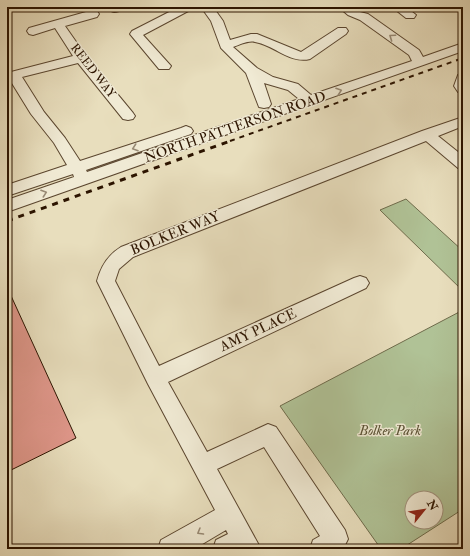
<svg xmlns="http://www.w3.org/2000/svg" width="470" height="556" font-family="'IM FELL Double Pica',serif">
  <rect width="100%" height="100%" fill="#e8debd"/>
  <filter id="stains"><feTurbulence type="fractalNoise" baseFrequency=".005" numOctaves="4"/><feColorMatrix values="0 0 0 0 .2 0 0 0 0 .09 0 0 0 0 .02 0 0 0 .5 -.17"/></filter>
  <radialGradient id="worn" r=".72"><stop offset=".6" stop-color="#630" stop-opacity="0"/><stop offset="1" stop-color="#630" stop-opacity=".3"/></radialGradient>
  <path fill="#b0c296" stroke="#6e6b4b" fill-rule="evenodd" d="M 406,199 L 463,251 L 463,291 L 380,210 Z
    M 463,310 L 463,509 L 401,549 L 381,549 L 280,406 ZM 412,498 L 436,498 L 436,522 L 412,522 Z"/>
  <path fill="#de9689" stroke="#2c1400" d="M 7,287 L 76,438 L 7,472 Z"/>
  <g fill="none" stroke-linecap="round" stroke-linejoin="round">
    <defs>
      <path id="minor" d="M 107,7 L 119,7 L 121,9 L 119,11 C 113,13 111,12 107,7 Z
        M 179,7 L 194,7 L 192,9 L 143,35 L 171,66 L 169,69 L 159,69 L 130,34 L 132,31 Z
        M 201,7 L 213,7 L 223,21 L 230,40 L 251,34 L 257,34 L 301,52 L 338,28 L 346,28 L 348,31 L 346,34 L 310,59 C 290,64 274,45 255,42 C 249,40 239,45 233,47 L 257,68 L 273,77 L 298,84 L 311,95 L 412,61 L 409,55 L 360,20 L 348,15 L 341,9 L 343,7 L 352,7 L 356,11 L 368,14 L 419,50 L 423,57 L 463,43 L 463,51 L 7,212 L 7,200 L 74,177 L 73,174 L 7,196 L 7,185 L 67,165 L 54,143 L 31,114 L 10,80 L 7,81 L 7,73 L 73,56 L 55,28 L 33,35 L 29,34 L 27,31 L 29,28 L 93,10 L 97,11 L 99,14 L 97,17 L 65,26 L 86,56 L 133,113 L 135,116 L 133,119 L 128,120 L 123,119 L 78,63 L 22,77 L 44,112 L 65,138 L 80,161 L 181,128 L 186,126 L 191,128 L 193,131 L 191,134 L 86,170 L 87,172 L 299,99 L 288,90 L 264,83 L 271,104 L 269,107 L 264,108 L 259,107 L 246,73 L 221,48 L 211,21 Z
        M 392,7 L 406,7 L 416,15 L 414,18 L 406,18 Z
        M 463,74 L 463,93 L 458,92 L 454,86 L 458,75 Z
        M 463,117 L 463,126 L 438,136 L 463,156 L 463,169 L 458,168 L 426,141 L 133,257 L 119,269 L 115,281 L 159,366 L 354,278 L 360,276 L 366,278 L 369,283 L 366,288 L 168,382 L 207,452 L 268,424 L 276,427 L 345,530 L 348,539 L 343,549 L 310,549 L 313,540 L 320,536 L 264,447 L 217,469 L 261,549 L 213,549 L 216,540 L 228,534 L 226,530 L 194,549 L 158,549 L 161,540 L 215,510 L 148,384 L 97,281 C 101,266 108,255 121,247 L 422,131 Z"/>
    </defs>
    <use href="#minor" stroke="#5b462f" stroke-width="2"/>
    <use href="#minor" fill="#f0ead4" fill-rule="evenodd"/>
    <path stroke="#2c1400" stroke-width="2" stroke-dasharray="5 5" stroke-linecap="butt" d="M 230,141 L 463,58"/>
    <path stroke="#2c1400" stroke-width="3" stroke-dasharray="6 6" stroke-linecap="butt" d="M 7,221 L 233,140"/>
  </g>
  <defs><path id="oneway-chevron" d="M-2-3.5L2.5 0L-2 3.5" fill="none" stroke-width="1.6" stroke-linecap="round" stroke-linejoin="round"/></defs>
  <g stroke="#988a75">
    <use href="#oneway-chevron" transform="translate(392 37) rotate(-145)"/>
    <use href="#oneway-chevron" transform="translate(339 91) rotate(-19)"/>
    <use href="#oneway-chevron" transform="translate(135 148) rotate(161)"/>
    <use href="#oneway-chevron" transform="translate(44 193) rotate(-19)"/>
    <use href="#oneway-chevron" transform="translate(200 532) rotate(150)"/>
  </g>
  <g text-anchor="middle" dominant-baseline="central" stroke-width="3" stroke-linejoin="round" paint-order="stroke">
    <g font-size="12" fill="#2c1400" stroke="#f0ead4">
      <text transform="translate(93 71) rotate(52)">REED WAY</text>
    </g>
    <g font-size="14" fill="#2c1400" stroke="#f0ead4">
      <text transform="translate(235 127) rotate(-19)">NORTH PATTERSON ROAD</text>
      <text transform="translate(175 233) rotate(-22)">BOLKER WAY</text>
      <text transform="translate(258 330) rotate(-25)">AMY PLACE</text>
    </g>
    <g font-size="14" font-style="italic" fill="#5a5134" stroke="#f0ead4">
      <text x="390" y="430">Bolker Park</text>
    </g>
  </g>
  <rect width="470" height="556" fill="none" stroke="#e8debd" stroke-width="24"/>
  <rect x="8" y="8" width="454" height="540" fill="none" stroke="#2c1400" stroke-width="2"/>
  <rect x="12" y="12" width="446" height="532" fill="none" stroke="#2c1400"/>
  <g transform="translate(424 510) rotate(60)"><circle r="19" fill="#f0ead4" stroke="#a2947f"/>
  <path d="M0-3L7 15L0 10L-7 15Z" fill="#8f2418"/>
  <text y="-6" font-size="11" font-weight="bold" text-anchor="middle" fill="#2c1400">N</text>
  </g>
  <rect width="100%" height="100%" filter="url(#stains)"/>
  <rect width="100%" height="100%" fill="url(#worn)"/>
</svg>
